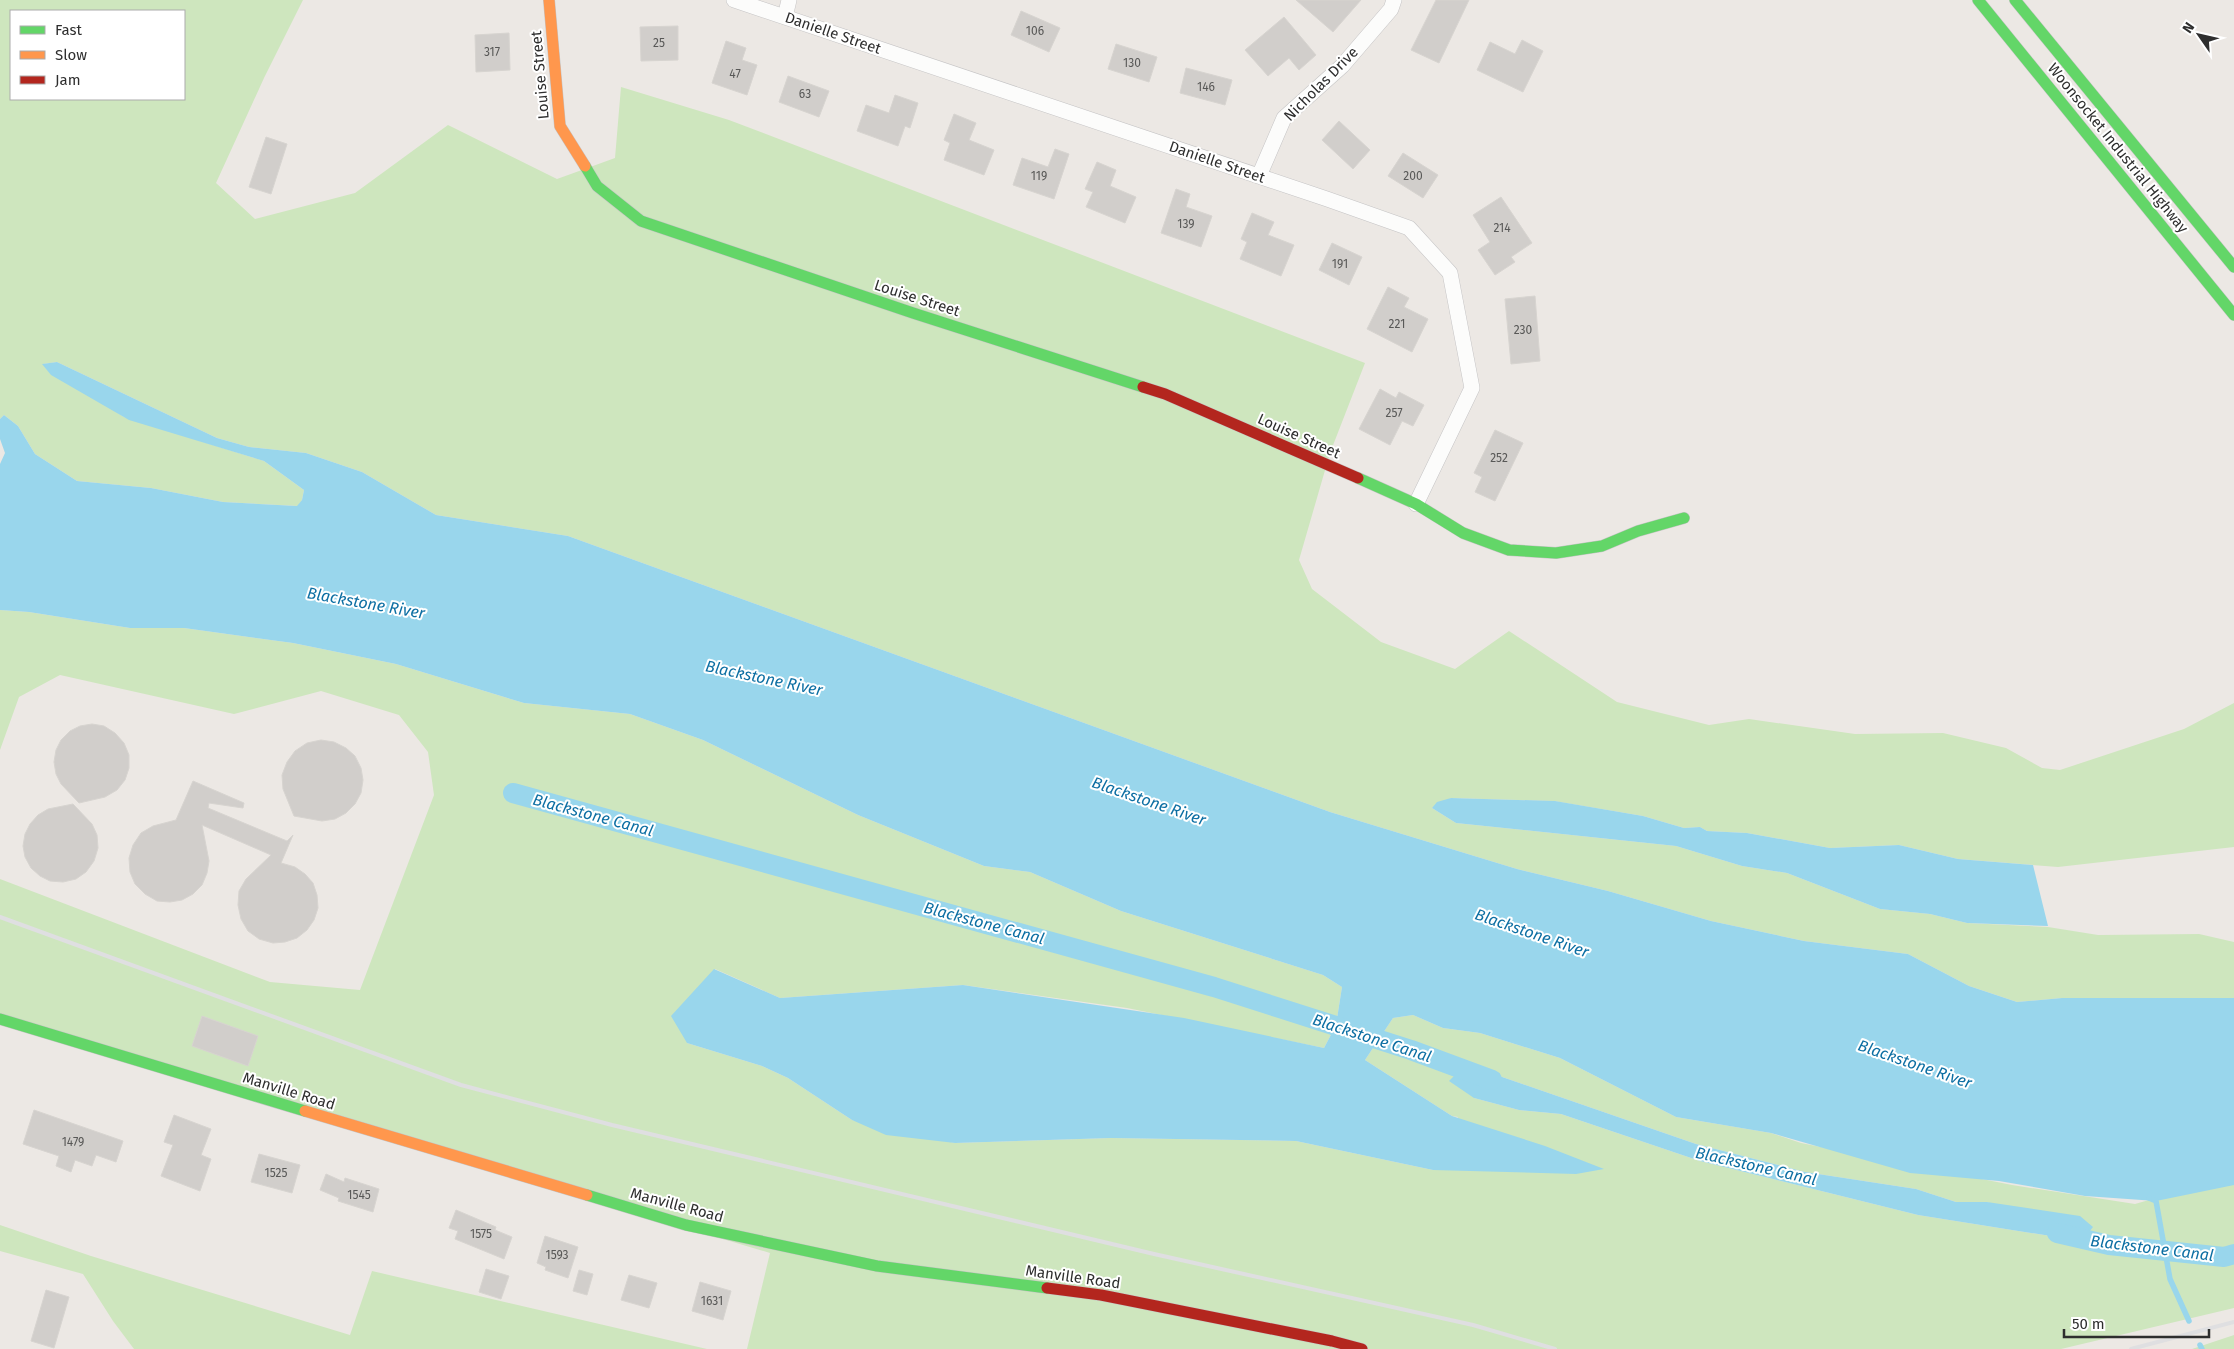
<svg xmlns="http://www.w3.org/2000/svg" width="2234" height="1349" font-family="'Fira Sans',sans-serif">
  <rect width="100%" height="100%" fill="#ece8e4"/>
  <path fill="#cee6be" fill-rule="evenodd" d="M 0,0 L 303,0 L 264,78 L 216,183 L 255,219 L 355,193 L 448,125 L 557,179 L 615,158 L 621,87 L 729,120 L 1365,363 L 1330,453 L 1299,560 L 1312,589 L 1381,642 L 1455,669 L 1509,631 L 1617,702 L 1709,725 L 1749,719 L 1855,734 L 1943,733 L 2006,748 L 2042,768 L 2060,770 L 2184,729 L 2234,703 L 2234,847 L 2058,867 L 1958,859 L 1899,845 L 1830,848 L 1747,833 L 1707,831 L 1700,827 L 1684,828 L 1643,816 L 1554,801 L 1451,798 L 1432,808 L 1456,823 L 1676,846 L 1742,866 L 1787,873 L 1880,909 L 1930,914 L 1967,923 L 2048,927 L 2098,935 L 2199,934 L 2234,942 L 2234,1009 L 2062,998 L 2017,1002 L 1969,986 L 1908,954 L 1804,941 L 1711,921 L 1608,891 L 1517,869 L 1330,812 L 568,536 L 436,515 L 362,472 L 306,453 L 249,447 L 217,438 L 57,362 L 43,364 L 124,417 L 264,461 L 304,490 L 302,500 L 298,506 L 223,502 L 151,488 L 77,481 L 35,454 L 18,426 L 4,415 L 0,419 ZM 11,11 L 184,11 L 184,99 L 11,99 Z
    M 0,610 L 29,612 L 130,628 L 184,628 L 293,643 L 396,664 L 524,703 L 630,714 L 703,740 L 858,815 L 984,866 L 1030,872 L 1121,911 L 1323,975 L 1342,987 L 1336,1025 L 1324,1048 L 1127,1008 L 963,985 L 780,998 L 715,969 L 687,1043 L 762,1066 L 788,1078 L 852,1120 L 955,1143 L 1111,1138 L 1296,1141 L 1433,1170 L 1458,1117 L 1452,1116 L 1365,1060 L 1393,1018 L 1413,1015 L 1443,1028 L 1480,1033 L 1560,1058 L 1676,1117 L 1771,1133 L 1801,1143 L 2012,1185 L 2135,1204 L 2156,1198 L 2234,1162 L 2234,1308 L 2061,1349 L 747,1349 L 770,1253 L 0,1024 L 0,879 L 270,982 L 360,990 L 434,795 L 428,752 L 399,715 L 321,691 L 234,714 L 60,675 L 19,697 L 0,750 ZM 1479,1069 L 1696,1144 L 1805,1172 L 1916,1189 L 1956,1202 L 1987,1202 L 2082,1241 L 1918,1215 L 1700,1161 L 1561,1114 L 1519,1110 L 1474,1098 Z
    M 0,1225 L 91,1256 L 350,1335 L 372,1271 L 707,1349 L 134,1349 L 113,1321 L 83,1274 L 0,1251 Z
    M 2234,1335 L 2234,1349 L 2190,1349 L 2192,1349 Z"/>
  <path fill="#99d6ec" d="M 57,362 L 217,438 L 249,447 L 306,453 L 362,472 L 436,515 L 568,536 L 1330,812 L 1517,869 L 1608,891 L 1711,921 L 1804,941 L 1908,954 L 1969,986 L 2017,1002 L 2062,998 L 2234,998 L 2234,1185 L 2156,1201 L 2085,1196 L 1999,1181 L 1910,1173 L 1771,1133 L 1676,1117 L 1560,1058 L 1480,1033 L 1443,1028 L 1413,1015 L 1393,1018 L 1365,1060 L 1452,1116 L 1545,1146 L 1604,1169 L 1576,1174 L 1433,1170 L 1296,1141 L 1111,1138 L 955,1143 L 886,1135 L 852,1120 L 788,1078 L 762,1066 L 687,1043 L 671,1016 L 714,969 L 780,998 L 963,985 L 1184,1018 L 1324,1048 L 1336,1025 L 1342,987 L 1323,975 L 1121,911 L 1030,872 L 984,866 L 858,815 L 703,740 L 630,714 L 524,703 L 396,664 L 293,643 L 184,628 L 130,628 L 29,612 L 0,610 L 0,464 L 5,453 L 0,439 L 0,419 L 4,415 L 18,426 L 35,454 L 77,481 L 151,488 L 223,502 L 297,506 L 302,500 L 304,490 L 264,461 L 129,420 L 51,375 L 42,364 Z
    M 1451,798 L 1555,801 L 1643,816 L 1684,828 L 1700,827 L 1707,831 L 1747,833 L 1830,848 L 1899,845 L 1958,859 L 2033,865 L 2048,926 L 1967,923 L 1930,914 L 1880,909 L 1787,873 L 1742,866 L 1676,846 L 1456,823 L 1432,808 L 1437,802 Z
    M 1479,1069 L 1696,1144 L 1805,1172 L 1916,1189 L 1956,1202 L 1987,1202 L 2080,1216 L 2093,1227 L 2082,1241 L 1918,1215 L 1700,1161 L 1561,1114 L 1519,1110 L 1474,1098 L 1449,1081 L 1458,1072 Z"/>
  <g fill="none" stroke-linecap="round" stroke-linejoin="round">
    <path stroke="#99d6ec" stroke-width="5.5" d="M 2149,1198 L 2156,1201 L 2170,1279 L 2189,1321
      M 2200,1345 L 2202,1349"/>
    <path stroke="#99d6ec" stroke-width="20" d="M 513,793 L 1214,987 L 1411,1050 L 1492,1080
      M 2057,1233 L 2109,1245 L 2224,1257 L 2234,1254"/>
  </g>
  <path fill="#d1cecb" stroke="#d7d4d0" d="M 1296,0 L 1361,0 L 1333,32 Z
    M 1436,0 L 1469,0 L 1439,63 L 1411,50 Z
    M 1021,11 L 1060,28 L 1049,52 L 1011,35 Z
    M 1284,17 L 1316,55 L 1299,70 L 1289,58 L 1268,76 L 1245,50 Z
    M 678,26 L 678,60 L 641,61 L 640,27 Z
    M 509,33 L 510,70 L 476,72 L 475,35 Z
    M 1522,40 L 1543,51 L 1523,92 L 1477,70 L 1490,42 L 1515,54 Z
    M 726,41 L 746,48 L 742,60 L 757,65 L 747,95 L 712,83 Z
    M 1116,44 L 1157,57 L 1149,82 L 1108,69 Z
    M 1186,68 L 1232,80 L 1225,105 L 1180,93 Z
    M 788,76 L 829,91 L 819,117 L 779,102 Z
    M 895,95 L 918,103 L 910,128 L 905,126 L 898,146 L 857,131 L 866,105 L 889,113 Z
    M 954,114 L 976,123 L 969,140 L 994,150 L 984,175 L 944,160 L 950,143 L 944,140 Z
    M 1339,121 L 1370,150 L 1353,169 L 1322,140 Z
    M 266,137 L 287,144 L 271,194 L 249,187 Z
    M 1055,149 L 1069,154 L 1054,199 L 1013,185 L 1022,158 L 1048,167 Z
    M 1403,153 L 1438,175 L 1423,198 L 1388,176 Z
    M 1097,162 L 1116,170 L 1110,186 L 1136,197 L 1125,223 L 1086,207 L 1093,192 L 1085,189 Z
    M 1176,189 L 1190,194 L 1186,207 L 1212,216 L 1201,247 L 1161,233 Z
    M 1501,197 L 1532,243 L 1511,257 L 1515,262 L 1495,275 L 1478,250 L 1490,242 L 1473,215 Z
    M 1252,213 L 1274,222 L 1268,235 L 1294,245 L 1281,276 L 1240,259 L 1247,242 L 1241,239 Z
    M 1332,243 L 1362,257 L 1349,285 L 1319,270 Z
    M 1388,287 L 1409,298 L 1404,307 L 1428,319 L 1412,352 L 1367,329 Z
    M 1535,296 L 1540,361 L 1511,364 L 1505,299 Z
    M 1380,389 L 1396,398 L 1399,392 L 1424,405 L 1413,426 L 1402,421 L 1390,445 L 1359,429 Z
    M 1495,430 L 1523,443 L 1495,501 L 1475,492 L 1482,477 L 1474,473 Z
    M 92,724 L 104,726 L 115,733 L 124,743 L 129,755 L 129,768 L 125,780 L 117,790 L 105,797 L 79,803 L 61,784 L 56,774 L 54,762 L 56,750 L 61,740 L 70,731 L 80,726 Z
    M 321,740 L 334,742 L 346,748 L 355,756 L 361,768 L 363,780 L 361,793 L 355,804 L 346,813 L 335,819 L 322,821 L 294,816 L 283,789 L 282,775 L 287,762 L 295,751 L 307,743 Z
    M 193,781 L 244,803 L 243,808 L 209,803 L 208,808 L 287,841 L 293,835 L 281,863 L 295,867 L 305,874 L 313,883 L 317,895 L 318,908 L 314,920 L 307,930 L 297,938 L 285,942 L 273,943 L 259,939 L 248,931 L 241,919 L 238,905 L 239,891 L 246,879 L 271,855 L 202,825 L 209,861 L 207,873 L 202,885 L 193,894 L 182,900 L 170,902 L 157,901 L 145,894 L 135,884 L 130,872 L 129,858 L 133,845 L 141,833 L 153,826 L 176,820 Z
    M 73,804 L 92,824 L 97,835 L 98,848 L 94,861 L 86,872 L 76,879 L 63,882 L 50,881 L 40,876 L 31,868 L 25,857 L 23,846 L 25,834 L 30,824 L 38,815 L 48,809 Z
    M 202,1016 L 258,1036 L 248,1066 L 192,1046 Z
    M 34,1110 L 123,1141 L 116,1162 L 96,1155 L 92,1166 L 75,1160 L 71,1172 L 56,1166 L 59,1156 L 23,1144 Z
    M 174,1115 L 211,1129 L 201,1155 L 211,1159 L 200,1191 L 161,1176 L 173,1145 L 164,1142 Z
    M 259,1154 L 300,1165 L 292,1193 L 251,1182 Z
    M 326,1174 L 344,1182 L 345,1178 L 379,1189 L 373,1212 L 338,1201 L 339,1198 L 320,1190 Z
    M 456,1210 L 496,1227 L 495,1230 L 512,1237 L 504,1259 L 455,1239 L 458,1231 L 449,1228 Z
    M 545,1236 L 578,1247 L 568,1278 L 545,1270 L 546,1267 L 537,1263 Z
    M 486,1269 L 509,1276 L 501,1299 L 479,1292 Z
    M 579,1270 L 593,1274 L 587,1295 L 573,1291 Z
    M 629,1275 L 657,1283 L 649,1308 L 621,1300 Z
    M 700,1282 L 731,1291 L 723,1320 L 692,1311 Z
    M 46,1290 L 69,1297 L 54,1348 L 31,1341 Z"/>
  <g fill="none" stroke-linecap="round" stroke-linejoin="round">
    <defs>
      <path id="street" d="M 734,0 L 1327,199 L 1409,228 L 1450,273 L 1472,388 L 1416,504
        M 785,17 L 789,0
        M 1259,176 L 1284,118 L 1342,66 L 1391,9 L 1394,0"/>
      <path id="fast" d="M 1978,0 L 2234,315
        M 2015,0 L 2234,267
        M 585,166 L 597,186 L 641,221 L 913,313 L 1143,387
        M 1358,478 L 1416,504 L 1463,533 L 1509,550 L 1556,553 L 1602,546 L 1638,531 L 1684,518
        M 0,1019 L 305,1111
        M 587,1195 L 686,1225 L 877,1266 L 1047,1288"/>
      <path id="slow" d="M 549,0 L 560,126 L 585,166
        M 305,1111 L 587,1195"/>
      <path id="jam" d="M 1143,387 L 1165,394 L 1358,478
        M 1047,1288 L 1101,1295 L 1332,1341 L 1362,1349"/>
    </defs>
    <use href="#street" stroke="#c5c4c5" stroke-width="16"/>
    <use href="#fast" stroke="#c5c4c5" stroke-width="12"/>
    <use href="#slow" stroke="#c5c4c5" stroke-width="12"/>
    <use href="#jam" stroke="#c5c4c5" stroke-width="12"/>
    <use href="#street" stroke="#fcfcfb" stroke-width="15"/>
    <use href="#fast" stroke="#63d668" stroke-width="11"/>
    <use href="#slow" stroke="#ff974d" stroke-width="11"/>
    <use href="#jam" stroke="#b3261e" stroke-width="11"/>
    <path stroke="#dfdfe1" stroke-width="4" d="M 0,917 L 461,1085 L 612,1125 L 1154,1254 L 1473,1325 L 1555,1349
      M 2131,1349 L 2234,1322"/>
  </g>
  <g text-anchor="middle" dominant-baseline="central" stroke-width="4" stroke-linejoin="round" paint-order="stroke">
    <g font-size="12" fill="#585857">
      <text x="1035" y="31">106</text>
      <text x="659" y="43">25</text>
      <text x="492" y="52">317</text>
      <text x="1132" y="63">130</text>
      <text x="735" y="74">47</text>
      <text x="1206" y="87">146</text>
      <text x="805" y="94">63</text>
      <text x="1039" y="176">119</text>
      <text x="1413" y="176">200</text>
      <text x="1186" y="224">139</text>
      <text x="1502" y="228">214</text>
      <text x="1340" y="264">191</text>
      <text x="1397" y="324">221</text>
      <text x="1523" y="330">230</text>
      <text x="1394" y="413">257</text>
      <text x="1499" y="458">252</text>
      <text x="73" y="1142">1479</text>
      <text x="276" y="1173">1525</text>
      <text x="359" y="1195">1545</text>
      <text x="481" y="1234">1575</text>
      <text x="557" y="1255">1593</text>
      <text x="712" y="1301">1631</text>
    </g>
    <g font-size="15" fill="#2e2e2e" stroke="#fff">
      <text transform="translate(833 33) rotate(19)">Danielle Street</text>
      <text transform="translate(540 75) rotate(-95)">Louise Street</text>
      <text transform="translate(1321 84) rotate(-45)">Nicholas Drive</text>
      <text transform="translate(2118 148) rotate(51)">Woonsocket Industrial Highway</text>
      <text transform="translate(1217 162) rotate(19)">Danielle Street</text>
      <text transform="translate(917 298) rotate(18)">Louise Street</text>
      <text transform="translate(1299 436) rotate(24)">Louise Street</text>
      <text transform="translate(289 1091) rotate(17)">Manville Road</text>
      <text transform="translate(677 1205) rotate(15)">Manville Road</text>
      <text transform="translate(1073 1277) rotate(8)">Manville Road</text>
    </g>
    <g font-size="16" font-style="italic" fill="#0d6fa3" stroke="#fff">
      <text transform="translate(366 603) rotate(10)">Blackstone River</text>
      <text transform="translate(764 678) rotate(12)">Blackstone River</text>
      <text transform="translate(1149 801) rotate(19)">Blackstone River</text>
      <text transform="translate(593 815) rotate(15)">Blackstone Canal</text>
      <text transform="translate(984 923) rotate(15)">Blackstone Canal</text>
      <text transform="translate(1532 933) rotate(19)">Blackstone River</text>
      <text transform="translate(1372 1038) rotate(18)">Blackstone Canal</text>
      <text transform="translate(1915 1064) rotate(19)">Blackstone River</text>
      <text transform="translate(1756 1166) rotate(13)">Blackstone Canal</text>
      <text transform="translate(2152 1248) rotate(7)">Blackstone Canal</text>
    </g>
  </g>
  <rect x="10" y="10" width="175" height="90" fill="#ffffff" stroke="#ababab"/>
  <rect x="20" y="26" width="25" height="8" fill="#63d668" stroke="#ababab"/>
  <text x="55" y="35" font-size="15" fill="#2e2e2e">Fast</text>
  <rect x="20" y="51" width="25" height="8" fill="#ff974d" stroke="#ababab"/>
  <text x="55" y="60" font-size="15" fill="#2e2e2e">Slow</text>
  <rect x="20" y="76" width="25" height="8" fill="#b3261e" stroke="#ababab"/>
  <text x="55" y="85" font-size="15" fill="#2e2e2e">Jam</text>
  <g transform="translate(2199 35) rotate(304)" stroke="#ffffff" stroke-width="4" paint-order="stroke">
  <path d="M0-4L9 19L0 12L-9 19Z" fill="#2e2e2e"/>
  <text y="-8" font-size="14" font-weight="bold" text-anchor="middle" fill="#2e2e2e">N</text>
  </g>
  <path d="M2064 1329v8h145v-8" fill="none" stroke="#2e2e2e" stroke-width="2.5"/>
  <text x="2072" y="1329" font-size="15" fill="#2e2e2e" stroke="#ffffff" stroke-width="4" paint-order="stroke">50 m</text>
</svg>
